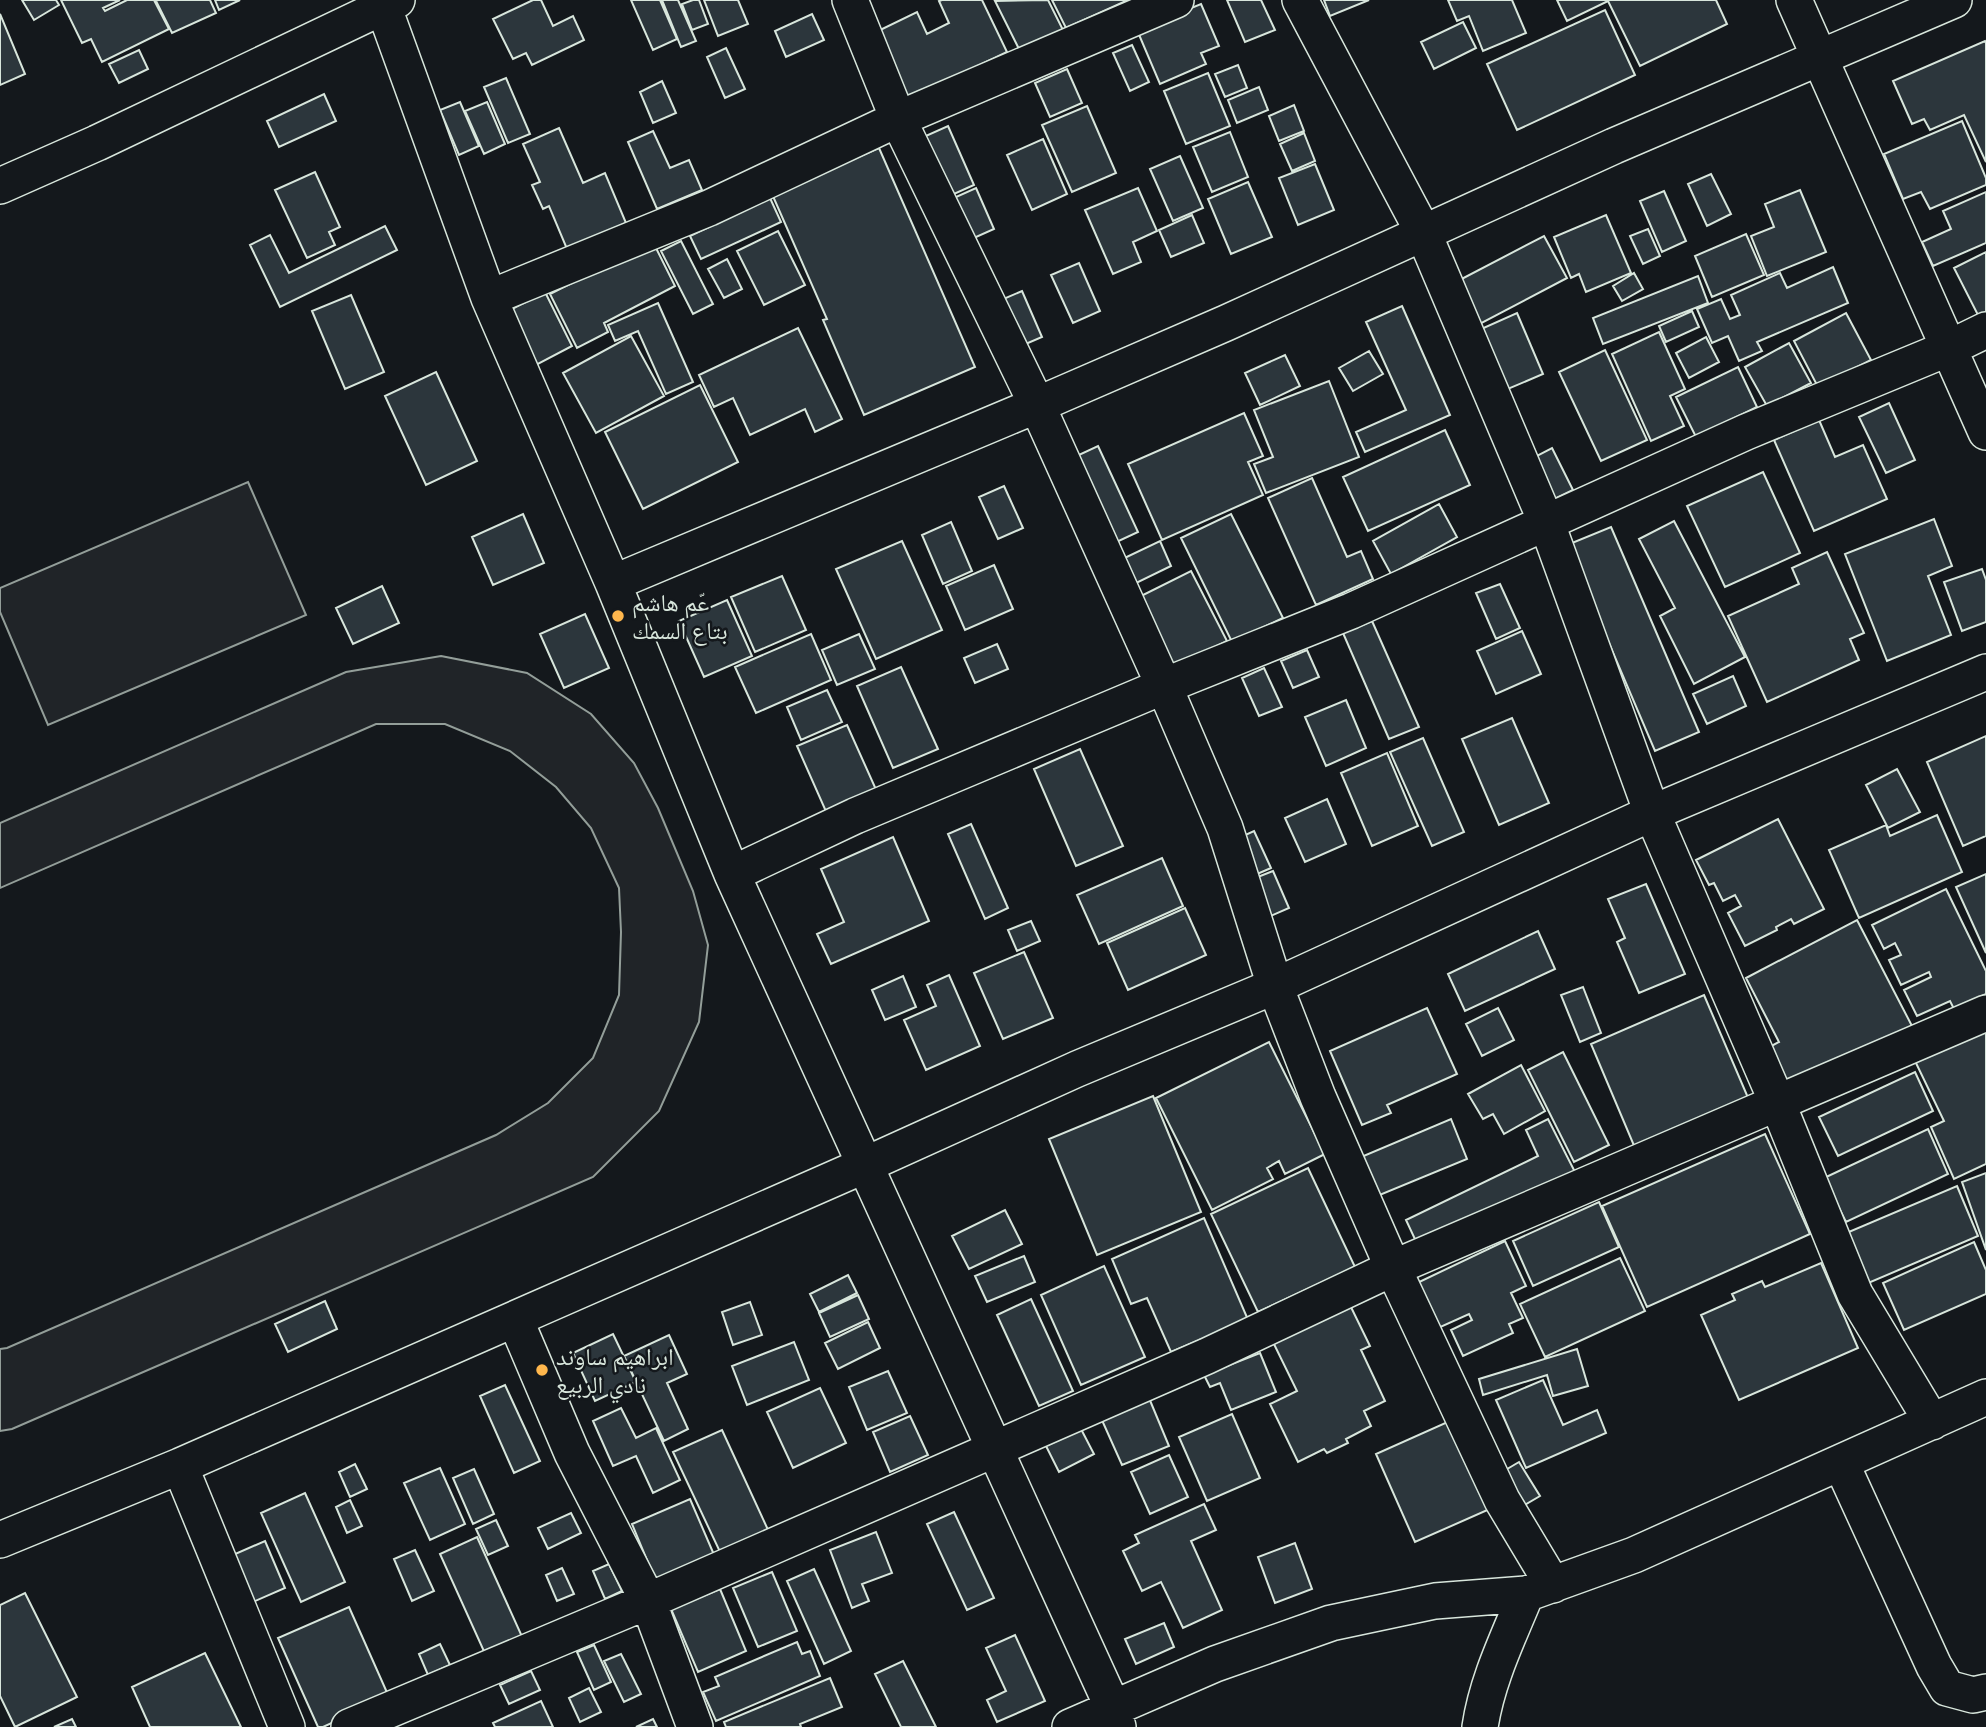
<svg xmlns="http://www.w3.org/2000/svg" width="1986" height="1727" font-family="Ubuntu,'Noto Naskh Arabic',sans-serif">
  <rect width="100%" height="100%" fill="#14181c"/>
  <path fill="#202428" stroke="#939e99" stroke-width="2" d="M 248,482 L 306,615 L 48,725 L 0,612 L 0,588 Z
    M 441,656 L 527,673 L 591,714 L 634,763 L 658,808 L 693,891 L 708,945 L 699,1022 L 659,1111 L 593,1177 L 12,1429 L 0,1431 L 0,1349 L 7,1348 L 496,1135 L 548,1103 L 593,1058 L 619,995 L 621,932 L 619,888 L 591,828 L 556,787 L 510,751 L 445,724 L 376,724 L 0,888 L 0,823 L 346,672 Z"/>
  <path fill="#2c363c" stroke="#d8e6dc" stroke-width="2" d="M 22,0 L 56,0 L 59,5 L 34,20 Z
    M 61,0 L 120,0 L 103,8 L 105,11 L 127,0 L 154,0 L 169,29 L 102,62 L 91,39 L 82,43 Z
    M 158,0 L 210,0 L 216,13 L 172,33 L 156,1 Z
    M 215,0 L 240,0 L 219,10 Z
    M 533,0 L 541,0 L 553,26 L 573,16 L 584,40 L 532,65 L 526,53 L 513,59 L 493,19 Z
    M 631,0 L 660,0 L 677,39 L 653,50 Z
    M 662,0 L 678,0 L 696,41 L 681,47 Z
    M 693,0 L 699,0 L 708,24 L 692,30 L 682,4 Z
    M 704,0 L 738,0 L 748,24 L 718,36 Z
    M 942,0 L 982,0 L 1007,52 L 909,99 L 876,32 L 917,12 L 927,34 L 949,23 L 939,1 Z
    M 1048,0 L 1063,30 L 1020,51 L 995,1 Z
    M 1052,0 L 1128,0 L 1066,28 Z
    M 1227,0 L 1261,0 L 1275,30 L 1245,42 Z
    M 1324,0 L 1369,0 L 1330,16 Z
    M 1448,0 L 1512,0 L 1526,33 L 1483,51 L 1469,16 L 1457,21 Z
    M 1557,0 L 1716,0 L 1727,24 L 1640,66 L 1608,1 L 1567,21 Z
    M 1201,4 L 1219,46 L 1201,53 L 1206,64 L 1160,84 L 1137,30 Z
    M 1605,10 L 1635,75 L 1517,130 L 1487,64 Z
    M 0,14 L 25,74 L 0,85 Z
    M 812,14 L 824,40 L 786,57 L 775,31 Z
    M 1463,22 L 1476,48 L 1434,69 L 1421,42 Z
    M 1985,41 L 1986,43 L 1986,162 L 1964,115 L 1930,130 L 1924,119 L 1912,124 L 1893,81 Z
    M 1132,45 L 1149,82 L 1130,91 L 1113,53 Z
    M 726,48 L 745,89 L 725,98 L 707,57 Z
    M 139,50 L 148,69 L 119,83 L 109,64 Z
    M 1238,65 L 1247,88 L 1225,97 L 1215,74 Z
    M 1067,69 L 1082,103 L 1050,117 L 1035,83 Z
    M 1208,73 L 1230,126 L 1186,144 L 1164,91 Z
    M 506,78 L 530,134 L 508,143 L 484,87 Z
    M 662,81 L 676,113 L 653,123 L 640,92 Z
    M 1259,87 L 1268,110 L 1237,123 L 1228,100 Z
    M 324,94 L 336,121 L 279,147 L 267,121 Z
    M 460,102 L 479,146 L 459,155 L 440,110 Z
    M 487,102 L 505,144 L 484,154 L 465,111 Z
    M 1294,105 L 1304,131 L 1279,141 L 1269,116 Z
    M 1087,106 L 1116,173 L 1072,192 L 1042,125 Z
    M 1962,121 L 1986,178 L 1986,185 L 1930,209 L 1921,192 L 1903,199 L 1884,154 Z
    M 948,126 L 974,185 L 945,198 L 919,139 Z
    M 559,128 L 583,183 L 605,173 L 626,223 L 567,249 L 549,206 L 543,209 L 532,185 L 540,182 L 523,144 Z
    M 653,131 L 670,168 L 689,160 L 702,190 L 657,209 L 628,142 Z
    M 1230,132 L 1248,177 L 1212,192 L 1193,147 Z
    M 1304,133 L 1315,161 L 1292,171 L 1280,144 Z
    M 1043,139 L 1067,194 L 1032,210 L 1007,155 Z
    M 879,148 L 975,367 L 864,415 L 823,320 L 827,319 L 772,194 Z
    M 1180,156 L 1203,208 L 1173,221 L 1150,169 Z
    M 1315,164 L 1334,210 L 1298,225 L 1279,178 Z
    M 315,172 L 340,227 L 329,232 L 335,245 L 307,258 L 275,190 Z
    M 1711,174 L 1731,214 L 1707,226 L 1688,184 Z
    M 1248,182 L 1272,237 L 1231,254 L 1208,199 Z
    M 976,188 L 994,229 L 965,242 L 947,201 Z
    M 1138,188 L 1157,231 L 1133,242 L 1141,262 L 1113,274 L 1085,210 Z
    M 1800,190 L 1826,252 L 1767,276 L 1751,236 L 1774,227 L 1765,204 Z
    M 1664,191 L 1686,241 L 1662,252 L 1640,201 Z
    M 1986,192 L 1986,243 L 1933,266 L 1922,242 L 1951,229 L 1943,211 Z
    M 770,198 L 781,222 L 701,259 L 690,236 Z
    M 1192,215 L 1204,243 L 1171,257 L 1159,230 Z
    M 1606,215 L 1631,273 L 1586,292 L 1579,274 L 1571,278 L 1554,237 Z
    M 385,226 L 397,250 L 280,307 L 250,245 L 270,235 L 289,273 Z
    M 1648,229 L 1660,256 L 1643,264 L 1630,236 Z
    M 778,231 L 805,285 L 764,305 L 737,251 Z
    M 1746,234 L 1764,275 L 1712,297 L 1695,256 Z
    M 1544,236 L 1567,278 L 1474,327 L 1452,284 Z
    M 681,241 L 713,304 L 693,314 L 661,251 Z
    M 653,242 L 675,286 L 604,323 L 608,332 L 577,348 L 550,294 Z
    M 1986,252 L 1986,316 L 1980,319 L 1954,268 Z
    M 727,259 L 742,289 L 724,298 L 708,269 Z
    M 1079,263 L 1100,311 L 1073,323 L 1051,275 Z
    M 1833,267 L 1848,303 L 1757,342 L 1762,351 L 1739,361 L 1728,336 L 1712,343 L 1697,309 L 1721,299 L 1730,319 L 1740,315 L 1731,295 L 1780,273 L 1787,288 Z
    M 1634,273 L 1643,289 L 1622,301 L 1613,286 Z
    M 1698,276 L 1708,303 L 1603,344 L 1593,318 Z
    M 1022,291 L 1042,337 L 1014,349 L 994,303 Z
    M 545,292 L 572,346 L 536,365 L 508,311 Z
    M 351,295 L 384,372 L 345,389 L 312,311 Z
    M 658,303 L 693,382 L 666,394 L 638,331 L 615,341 L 608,325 Z
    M 1402,306 L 1450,415 L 1365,452 L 1356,432 L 1406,410 L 1366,322 Z
    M 1692,311 L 1699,327 L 1666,342 L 1659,326 Z
    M 1517,313 L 1543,374 L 1496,394 L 1470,334 Z
    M 1846,313 L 1871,360 L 1818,387 L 1794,341 Z
    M 798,328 L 842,419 L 815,432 L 805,409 L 750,435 L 733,398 L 714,407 L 699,375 Z
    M 1659,332 L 1685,389 L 1670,396 L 1684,426 L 1651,441 L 1612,354 Z
    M 631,336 L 664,396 L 596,433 L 563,373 Z
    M 1706,337 L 1719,362 L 1689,378 L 1676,353 Z
    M 1789,343 L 1811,383 L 1767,406 L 1745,367 Z
    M 1605,350 L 1647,440 L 1601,461 L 1559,372 Z
    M 1369,351 L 1383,374 L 1353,391 L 1339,368 Z
    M 1285,355 L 1300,386 L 1260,405 L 1245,373 Z
    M 1738,367 L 1757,407 L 1696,437 L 1676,397 Z
    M 436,372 L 477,461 L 426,485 L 385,396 Z
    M 1329,381 L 1359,457 L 1266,493 L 1254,464 L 1273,457 L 1254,410 Z
    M 700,385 L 738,462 L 643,509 L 605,432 Z
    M 1889,403 L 1915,460 L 1886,473 L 1859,417 Z
    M 1244,413 L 1263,456 L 1248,462 L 1263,495 L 1162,540 L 1128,464 Z
    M 1819,420 L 1835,457 L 1863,445 L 1887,499 L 1814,531 L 1774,440 Z
    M 1445,430 L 1470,485 L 1368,531 L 1343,477 Z
    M 1098,446 L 1138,532 L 1108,546 L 1068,460 Z
    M 1552,448 L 1573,490 L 1546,503 L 1525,462 Z
    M 1763,472 L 1800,553 L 1725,587 L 1687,506 Z
    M 1312,478 L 1347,557 L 1361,551 L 1373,579 L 1316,605 L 1268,498 Z
    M 1004,486 L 1023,528 L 998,539 L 979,497 Z
    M 1439,504 L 1457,537 L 1391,574 L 1373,541 Z
    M 523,514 L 544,563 L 493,585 L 472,537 Z
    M 1231,514 L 1283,618 L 1232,642 L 1181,538 Z
    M 1934,519 L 1952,566 L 1928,576 L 1951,635 L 1887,661 L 1845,554 Z
    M 1674,521 L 1745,657 L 1694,684 L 1660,616 L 1675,608 L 1639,539 Z
    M 951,522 L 972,571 L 943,584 L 922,535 Z
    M 1611,527 L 1699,732 L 1655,751 L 1567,545 Z
    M 902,541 L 942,630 L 876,659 L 836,569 Z
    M 1160,541 L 1171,566 L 1126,588 L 1114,563 Z
    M 1827,552 L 1864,633 L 1850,639 L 1859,660 L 1767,702 L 1728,616 L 1799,584 L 1792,568 Z
    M 994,565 L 1013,609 L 965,630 L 946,586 Z
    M 1982,569 L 1986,580 L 1986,622 L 1962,631 L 1944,582 Z
    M 1191,571 L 1227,641 L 1168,670 L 1133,600 Z
    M 782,576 L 806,630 L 755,652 L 731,597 Z
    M 1500,584 L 1520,628 L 1496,639 L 1476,593 Z
    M 382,586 L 399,623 L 353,644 L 336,608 Z
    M 727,600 L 752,656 L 704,677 L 679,621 Z
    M 585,614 L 609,668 L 564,688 L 540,634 Z
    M 1372,621 L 1419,727 L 1389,739 L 1343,633 Z
    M 1522,631 L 1541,674 L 1496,694 L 1477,651 Z
    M 811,634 L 831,680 L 756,713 L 735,667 Z
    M 859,634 L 875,669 L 837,685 L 822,650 Z
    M 997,644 L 1008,669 L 975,683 L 964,658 Z
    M 1307,650 L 1319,677 L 1293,688 L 1281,661 Z
    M 901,667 L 938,749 L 893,768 L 857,686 Z
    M 1264,668 L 1282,707 L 1259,716 L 1242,678 Z
    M 1733,676 L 1746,706 L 1707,724 L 1693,694 Z
    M 827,690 L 842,722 L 801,740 L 787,707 Z
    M 1346,700 L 1366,748 L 1326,766 L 1305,717 Z
    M 1512,718 L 1549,803 L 1499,825 L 1462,739 Z
    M 847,725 L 878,794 L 828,816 L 797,746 Z
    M 1986,736 L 1986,836 L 1963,846 L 1927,762 Z
    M 1423,738 L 1464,832 L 1432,846 L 1390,752 Z
    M 1080,749 L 1123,846 L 1076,866 L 1034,769 Z
    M 1387,753 L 1418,826 L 1372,846 L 1341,773 Z
    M 1897,769 L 1920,812 L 1888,828 L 1866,785 Z
    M 1327,799 L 1346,844 L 1305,862 L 1285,818 Z
    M 1937,815 L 1962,872 L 1859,918 L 1829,850 L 1886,825 L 1890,836 Z
    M 1778,819 L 1824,909 L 1794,924 L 1791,919 L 1776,927 L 1777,930 L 1745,946 L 1728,913 L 1741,906 L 1735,895 L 1723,901 L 1714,883 L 1709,885 L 1696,860 Z
    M 971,824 L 1008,908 L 985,919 L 948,834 Z
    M 1254,831 L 1271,868 L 1248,878 L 1232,841 Z
    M 893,837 L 929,921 L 831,964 L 817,934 L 844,922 L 821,869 Z
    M 1162,858 L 1183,906 L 1099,944 L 1077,895 Z
    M 1273,871 L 1289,908 L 1266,918 L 1250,880 Z
    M 1986,874 L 1986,953 L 1956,887 Z
    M 1646,884 L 1685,974 L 1639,993 L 1617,942 L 1625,938 L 1608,899 Z
    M 1946,889 L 1986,971 L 1986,994 L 1954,1009 L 1950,1001 L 1917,1016 L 1904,990 L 1931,977 L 1929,972 L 1901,985 L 1889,960 L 1901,955 L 1895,943 L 1884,949 L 1872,925 Z
    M 1185,908 L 1206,955 L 1128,990 L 1107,943 Z
    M 1857,920 L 1912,1026 L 1783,1093 L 1762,1051 L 1779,1042 L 1746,978 Z
    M 1031,921 L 1040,941 L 1017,951 L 1008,930 Z
    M 1538,931 L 1555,969 L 1465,1011 L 1448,974 Z
    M 1024,952 L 1053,1018 L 1003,1039 L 974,973 Z
    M 949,975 L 980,1046 L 926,1070 L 904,1020 L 936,1006 L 927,985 Z
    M 903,976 L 916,1007 L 885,1020 L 872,990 Z
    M 1583,987 L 1601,1033 L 1580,1042 L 1561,995 Z
    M 1704,995 L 1749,1100 L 1635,1148 L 1591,1044 Z
    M 1427,1008 L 1457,1074 L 1387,1105 L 1391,1113 L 1362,1125 L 1330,1051 Z
    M 1498,1008 L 1514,1040 L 1482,1056 L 1466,1024 Z
    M 1986,1028 L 1986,1164 L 1954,1179 L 1931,1127 L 1944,1121 L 1915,1061 Z
    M 1269,1042 L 1325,1154 L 1285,1174 L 1279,1161 L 1267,1168 L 1273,1179 L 1212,1210 L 1156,1098 Z
    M 1563,1052 L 1609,1145 L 1574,1162 L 1528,1070 Z
    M 1521,1065 L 1545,1111 L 1504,1134 L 1493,1114 L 1483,1119 L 1468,1094 Z
    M 1915,1072 L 1933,1111 L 1838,1156 L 1819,1117 Z
    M 1153,1096 L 1201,1212 L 1097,1255 L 1049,1139 Z
    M 1451,1119 L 1467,1159 L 1370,1199 L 1354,1160 Z
    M 1548,1119 L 1576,1174 L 1420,1250 L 1406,1220 L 1538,1156 L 1526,1130 Z
    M 1928,1129 L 1948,1174 L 1846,1222 L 1824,1178 Z
    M 1765,1134 L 1810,1234 L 1647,1307 L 1602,1206 Z
    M 1308,1168 L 1355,1267 L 1258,1312 L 1211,1214 Z
    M 1986,1173 L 1986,1250 L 1962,1182 Z
    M 1957,1186 L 1978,1236 L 1866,1284 L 1844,1234 Z
    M 1599,1202 L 1619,1247 L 1533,1286 L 1513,1241 Z
    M 1005,1210 L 1022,1244 L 969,1269 L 952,1236 Z
    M 1204,1218 L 1252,1329 L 1202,1351 L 1197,1341 L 1171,1352 L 1147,1298 L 1131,1304 L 1112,1259 Z
    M 1505,1241 L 1526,1286 L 1511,1293 L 1523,1318 L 1509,1324 L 1513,1333 L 1463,1356 L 1451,1330 L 1472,1320 L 1469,1314 L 1436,1329 L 1415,1284 Z
    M 1974,1242 L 1986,1270 L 1986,1294 L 1904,1330 L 1883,1283 Z
    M 1024,1256 L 1035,1282 L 987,1302 L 975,1276 Z
    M 1620,1258 L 1645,1311 L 1545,1357 L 1520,1304 Z
    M 1821,1263 L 1858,1348 L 1739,1400 L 1701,1315 L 1735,1300 L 1732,1294 L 1762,1281 L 1765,1287 Z
    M 1104,1266 L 1145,1357 L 1081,1385 L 1041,1295 Z
    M 848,1275 L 857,1293 L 819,1312 L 810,1294 Z
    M 858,1295 L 869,1319 L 830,1337 L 819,1313 Z
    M 1031,1299 L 1073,1391 L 1039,1406 L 997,1315 Z
    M 325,1301 L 337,1329 L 288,1352 L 275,1324 Z
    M 1348,1301 L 1370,1346 L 1361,1350 L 1385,1401 L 1364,1411 L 1371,1426 L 1346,1439 L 1348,1443 L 1327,1453 L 1324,1449 L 1298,1462 L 1270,1404 L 1297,1391 L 1271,1338 Z
    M 750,1302 L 762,1335 L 733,1345 L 722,1312 Z
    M 868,1322 L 880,1348 L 838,1369 L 825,1343 Z
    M 613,1334 L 636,1382 L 595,1401 L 573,1353 Z
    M 669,1335 L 687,1374 L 667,1383 L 688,1429 L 664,1441 L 624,1356 Z
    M 794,1342 L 809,1380 L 747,1405 L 732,1366 Z
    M 1577,1349 L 1588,1386 L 1553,1396 L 1547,1375 L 1483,1395 L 1479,1379 Z
    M 1260,1353 L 1276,1392 L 1231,1410 L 1220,1383 L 1210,1387 L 1204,1375 Z
    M 888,1371 L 907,1413 L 867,1430 L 849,1387 Z
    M 1543,1380 L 1563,1425 L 1597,1410 L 1606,1433 L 1526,1468 L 1496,1400 Z
    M 505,1385 L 540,1461 L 514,1473 L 480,1396 Z
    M 820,1388 L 846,1443 L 793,1468 L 767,1412 Z
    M 1149,1398 L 1169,1446 L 1122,1465 L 1101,1418 Z
    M 621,1408 L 636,1438 L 656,1428 L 680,1480 L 653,1493 L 636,1456 L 613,1466 L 593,1421 Z
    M 1232,1414 L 1260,1478 L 1207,1501 L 1179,1437 Z
    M 910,1416 L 928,1455 L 890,1472 L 873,1432 Z
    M 1452,1420 L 1492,1508 L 1415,1542 L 1376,1454 Z
    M 1081,1429 L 1094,1454 L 1059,1472 L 1046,1446 Z
    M 722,1430 L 769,1532 L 721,1554 L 673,1452 Z
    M 1169,1455 L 1188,1497 L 1150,1514 L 1131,1472 Z
    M 1519,1462 L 1540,1496 L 1518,1509 L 1497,1475 Z
    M 355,1464 L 367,1489 L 350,1497 L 339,1472 Z
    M 440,1468 L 465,1524 L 430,1540 L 404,1483 Z
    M 474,1469 L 494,1514 L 473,1524 L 453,1478 Z
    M 305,1493 L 345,1582 L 301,1602 L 261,1513 Z
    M 690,1499 L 715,1557 L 656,1582 L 632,1524 Z
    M 350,1500 L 362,1526 L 347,1533 L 336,1507 Z
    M 1204,1504 L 1216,1530 L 1191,1541 L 1222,1610 L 1183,1628 L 1161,1582 L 1142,1591 L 1123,1551 L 1139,1543 L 1135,1535 Z
    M 954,1512 L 994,1598 L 967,1610 L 927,1524 Z
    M 571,1513 L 581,1533 L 548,1549 L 538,1528 Z
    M 496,1520 L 508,1546 L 488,1555 L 476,1529 Z
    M 876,1532 L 892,1573 L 862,1584 L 869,1601 L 852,1608 L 830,1550 Z
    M 477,1537 L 524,1641 L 487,1658 L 440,1554 Z
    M 265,1541 L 285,1588 L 246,1605 L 226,1558 Z
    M 1295,1543 L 1312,1589 L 1275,1603 L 1258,1557 Z
    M 415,1550 L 434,1591 L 412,1601 L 394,1559 Z
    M 609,1564 L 622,1591 L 605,1599 L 593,1571 Z
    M 562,1568 L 574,1594 L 557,1601 L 546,1575 Z
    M 814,1569 L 851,1651 L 824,1664 L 787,1581 Z
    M 772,1572 L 797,1631 L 758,1647 L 733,1588 Z
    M 720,1589 L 746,1651 L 698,1672 L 671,1609 Z
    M 25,1593 L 77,1697 L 15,1727 L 0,1696 L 0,1605 Z
    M 349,1607 L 389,1697 L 323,1727 L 318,1727 L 278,1638 Z
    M 1164,1623 L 1174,1647 L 1136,1664 L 1125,1639 Z
    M 1015,1635 L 1045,1701 L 997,1722 L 987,1700 L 1006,1691 L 986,1648 Z
    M 797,1642 L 802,1654 L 810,1651 L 820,1676 L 716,1721 L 703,1692 L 719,1686 L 715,1677 Z
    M 440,1644 L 450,1665 L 428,1675 L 419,1654 Z
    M 594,1645 L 611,1682 L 594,1690 L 577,1652 Z
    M 205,1653 L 241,1727 L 150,1727 L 132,1687 Z
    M 621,1654 L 641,1694 L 624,1702 L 604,1661 Z
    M 903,1661 L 936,1727 L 901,1727 L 875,1674 Z
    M 531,1671 L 540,1690 L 509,1704 L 500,1685 Z
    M 830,1678 L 842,1707 L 800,1724 L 801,1727 L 726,1727 L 724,1722 Z
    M 589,1688 L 601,1712 L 580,1722 L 569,1698 Z
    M 541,1701 L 553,1727 L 495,1727 L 493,1723 Z
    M 72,1719 L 76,1727 L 54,1727 Z
    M 653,1719 L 657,1727 L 636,1727 Z"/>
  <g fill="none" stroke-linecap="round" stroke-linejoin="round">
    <defs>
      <path id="minor" d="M 381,0 L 489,298 L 613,583 L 732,874 L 1113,1708 L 1118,1727
        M 850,0 L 898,119 L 1037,405 L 1164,686 L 1225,828 L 1275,986 L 1318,1097 L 1393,1268 L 1502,1500 L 1553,1585
        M 1300,0 L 1423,232 L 1547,524 L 1652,813 L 1777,1102 L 1855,1294 L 1932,1422
        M 1794,0 L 1986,432
        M 0,186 L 97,143 L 397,0
        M 489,298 L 709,208 L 898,119 L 1176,0
        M 613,583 L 1037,405 L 1226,323 L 1614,146 L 1954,0
        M 732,874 L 855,816 L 1164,686 L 1351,611 L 1746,432 L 1949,348 L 1986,330
        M 515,1319 L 572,1453 L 648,1601 L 695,1727
        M 1841,1463 L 1934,1666 L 1947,1688 L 1973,1695 L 1986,1692
        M 180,1466 L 287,1727
        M 0,1540 L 180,1466 L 865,1165 L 1077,1069 L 1275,986 L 1652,813 L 1986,672
        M 349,1727 L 648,1601 L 1207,1356 L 1393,1268 L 1986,1013
        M 1070,1727 L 1215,1664 L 1331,1623 L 1435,1601 L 1526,1594 L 1634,1555 L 1986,1397
        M 1480,1727 C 1487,1680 1508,1638 1526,1594"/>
    </defs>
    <use href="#minor" stroke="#d8e6dc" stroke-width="38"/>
    <use href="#minor" stroke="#14181c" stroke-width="35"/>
  </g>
  <g fill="#ffb74d" stroke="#14181c" stroke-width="2.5">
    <circle cx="618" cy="616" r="7"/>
    <circle cx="542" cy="1370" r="7"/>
  </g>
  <g text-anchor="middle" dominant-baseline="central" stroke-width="5" stroke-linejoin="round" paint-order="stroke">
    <g font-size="24" fill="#d8e6dc" stroke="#14181c" text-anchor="start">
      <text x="632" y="602">عّم هاشم<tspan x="632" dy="28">بتاع السمك</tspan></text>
      <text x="556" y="1356">ابراهيم ساوند<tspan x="556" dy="28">نادي الربيع</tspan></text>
    </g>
  </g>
</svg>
